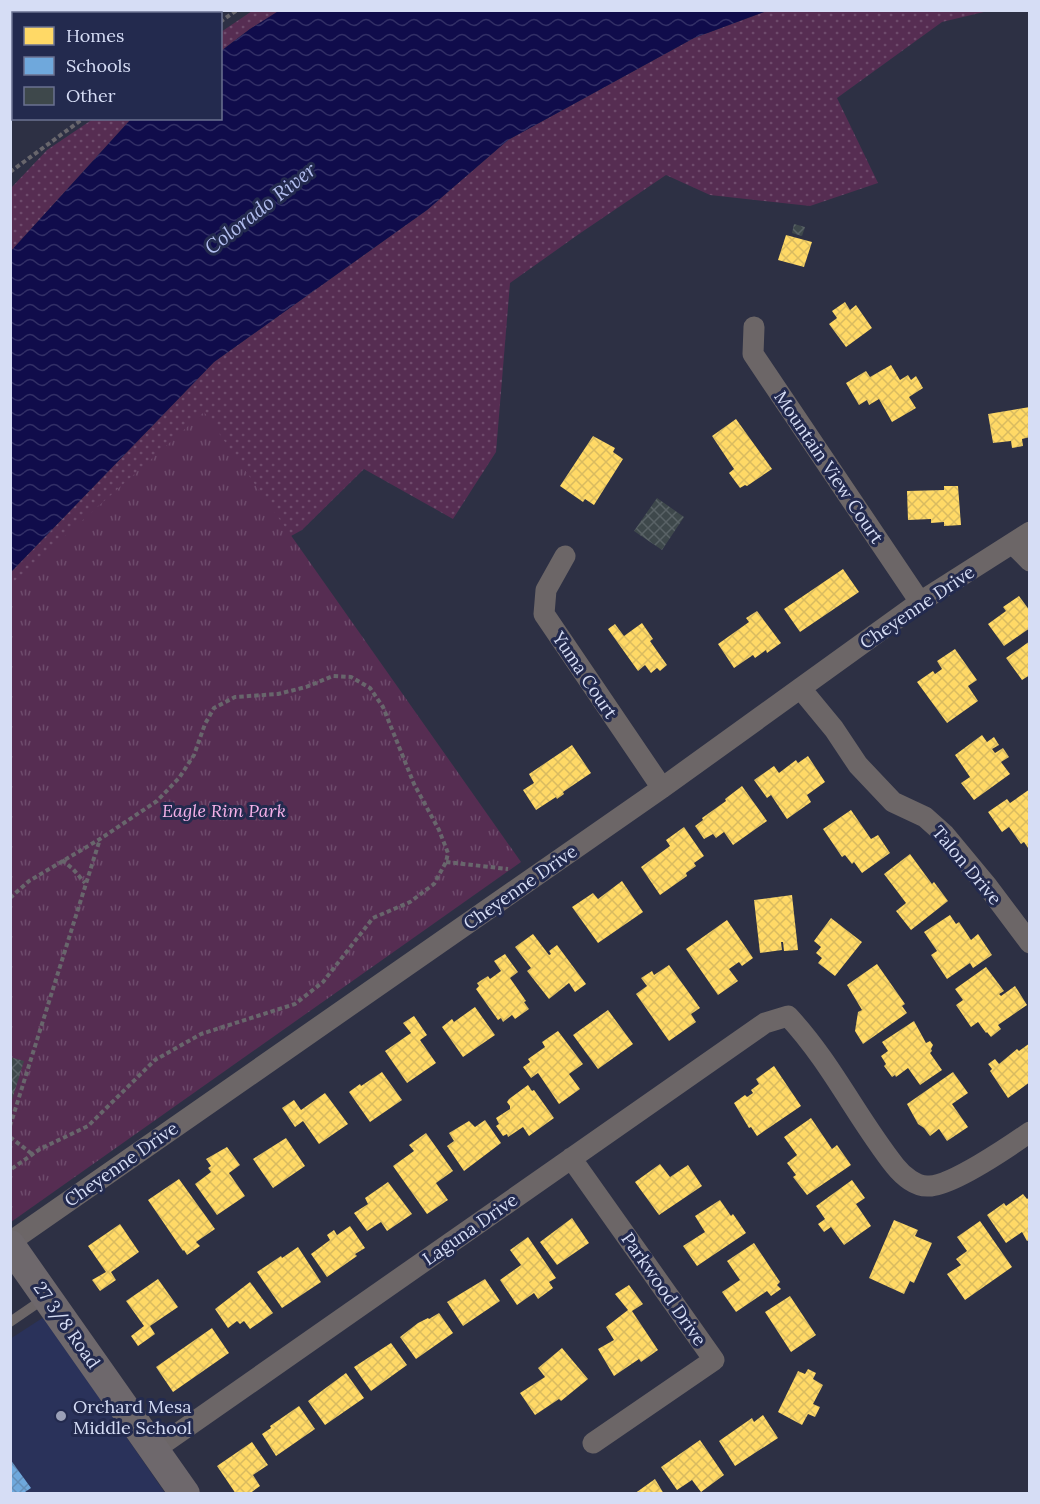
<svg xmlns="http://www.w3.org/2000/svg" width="1040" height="1504" font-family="Lora,serif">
  <defs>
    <pattern id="grass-dots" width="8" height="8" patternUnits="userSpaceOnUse" patternTransform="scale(1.5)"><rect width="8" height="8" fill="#562d52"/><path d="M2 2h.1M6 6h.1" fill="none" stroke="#6e4b6c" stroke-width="1.8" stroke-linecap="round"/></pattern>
    <pattern id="park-tufts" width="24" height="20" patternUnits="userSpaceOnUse" patternTransform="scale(1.5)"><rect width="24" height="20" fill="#562d52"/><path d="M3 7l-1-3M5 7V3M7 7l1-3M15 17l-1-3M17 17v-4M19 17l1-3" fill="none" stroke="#6e4b6c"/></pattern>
    <pattern id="water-waves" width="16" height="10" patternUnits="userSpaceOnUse" patternTransform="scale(1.5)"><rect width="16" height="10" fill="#100c4b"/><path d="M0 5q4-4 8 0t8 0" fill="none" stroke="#322f66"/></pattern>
    <pattern id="homes-cross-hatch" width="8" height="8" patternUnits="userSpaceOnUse" patternTransform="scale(1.5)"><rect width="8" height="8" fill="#ffd966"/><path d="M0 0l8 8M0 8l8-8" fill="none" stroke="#d9bb60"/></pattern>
    <pattern id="schools-cross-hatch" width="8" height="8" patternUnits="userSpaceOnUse" patternTransform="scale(1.5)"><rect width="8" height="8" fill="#6fa8dc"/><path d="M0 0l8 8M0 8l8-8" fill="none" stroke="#638eb8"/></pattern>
    <pattern id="building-cross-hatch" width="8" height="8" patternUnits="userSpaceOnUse" patternTransform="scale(1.5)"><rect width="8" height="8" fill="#3e484b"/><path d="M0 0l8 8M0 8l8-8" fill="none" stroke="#596266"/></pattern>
  </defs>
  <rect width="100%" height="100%" fill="#2d3044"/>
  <path fill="#2a325a" d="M 44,1317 L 165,1493 L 11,1493 L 10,1339 Z"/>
  <path fill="url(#grass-dots)" d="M 252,11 L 280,11 L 250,29 L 221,51 L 221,32 Z
    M 767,11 L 988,11 L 942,22 L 837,98 L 878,183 L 810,206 L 710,195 L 666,175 L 579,234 L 510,283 L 496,452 L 453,519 L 364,469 L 302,530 L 203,584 L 11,784 L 11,572 L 214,362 L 427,210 L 508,140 L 694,38 Z
    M 93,119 L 131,119 L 11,251 L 11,188 L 47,150 Z"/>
  <path fill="url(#park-tufts)" d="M 204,412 L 521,862 L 11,1222 L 10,585 Z"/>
  <path fill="url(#water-waves)" d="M 280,10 L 767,11 L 694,38 L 508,140 L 427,210 L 214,362 L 11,572 L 11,251 L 131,119 L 220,118 L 221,51 L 250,29 Z"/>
  <path fill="url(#homes-cross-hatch)" d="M 786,235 L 812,242 L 804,267 L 778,260 Z
    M 845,302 L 850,310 L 856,305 L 872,328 L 846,347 L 829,324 L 837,318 L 832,311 Z
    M 891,365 L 900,380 L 908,375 L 911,380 L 916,376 L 923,388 L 909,397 L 916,408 L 892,422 L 879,399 L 869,405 L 867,400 L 859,405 L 846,383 L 866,371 L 870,377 Z
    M 1030,407 L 1030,437 L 1022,439 L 1023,446 L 1012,448 L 1011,441 L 993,443 L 988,414 Z
    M 736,419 L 772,469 L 747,486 L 745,485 L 740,488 L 729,473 L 734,469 L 712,436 Z
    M 593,436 L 615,448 L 613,452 L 623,459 L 594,505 L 585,499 L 583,502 L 560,486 Z
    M 944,486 L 958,486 L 961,525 L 944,526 L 944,522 L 931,523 L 931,519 L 908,520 L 907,491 L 944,490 Z
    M 843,569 L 859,592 L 800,632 L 784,609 Z
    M 1019,596 L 1030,611 L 1030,628 L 1004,646 L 988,624 L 1006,611 L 1003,607 Z
    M 757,611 L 781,643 L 767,653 L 766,650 L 755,658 L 753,655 L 734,668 L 718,644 L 749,622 L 746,618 Z
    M 642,623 L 653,639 L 650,641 L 667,665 L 660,671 L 657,668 L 651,673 L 645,665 L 638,671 L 608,629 L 615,624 L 624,636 Z
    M 1030,641 L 1030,675 L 1022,680 L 1006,658 Z
    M 955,649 L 977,680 L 968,686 L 978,701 L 947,723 L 917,682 L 933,671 L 935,674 L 942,669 L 937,661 Z
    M 982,735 L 987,742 L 994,737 L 999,745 L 992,749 L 995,753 L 1003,748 L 1009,757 L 1001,762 L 1010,774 L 974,800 L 961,783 L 970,777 L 955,755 Z
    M 572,745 L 591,773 L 563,792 L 564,794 L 557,799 L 556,797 L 536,810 L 523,790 L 534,783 L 529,774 Z
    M 808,756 L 825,782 L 807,795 L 811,802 L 787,819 L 771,795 L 767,798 L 754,780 L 774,766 L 779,773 L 796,760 L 798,763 Z
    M 742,786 L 767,821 L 733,845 L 724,832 L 716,838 L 713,834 L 704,839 L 695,826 L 703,820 L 702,818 L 726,801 L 725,799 Z
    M 1030,789 L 1030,851 L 1024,842 L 1021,844 L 1009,827 L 1002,832 L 988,812 L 1007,799 L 1010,803 Z
    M 851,810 L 871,839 L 878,835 L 890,853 L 862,873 L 854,862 L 852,864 L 845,855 L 842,857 L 823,829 Z
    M 684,827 L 704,856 L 694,863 L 696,866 L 686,873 L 687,876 L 660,895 L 641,867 L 670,846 L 666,840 Z
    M 910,854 L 932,884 L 934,882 L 948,901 L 911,930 L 896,911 L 906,903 L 884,874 Z
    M 622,881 L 643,912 L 598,943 L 572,907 L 593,893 L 598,899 Z
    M 792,895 L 798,950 L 784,951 L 783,942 L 781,942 L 782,950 L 760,953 L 754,900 Z
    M 950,915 L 956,924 L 959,922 L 971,940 L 978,934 L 992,955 L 973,968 L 970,963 L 947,979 L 931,955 L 937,951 L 924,932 Z
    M 831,918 L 862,942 L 835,976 L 818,963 L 822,958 L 816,953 L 821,947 L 814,941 Z
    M 727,920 L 753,958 L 742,966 L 739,962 L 729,969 L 738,981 L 718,995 L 686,949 Z
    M 533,934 L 549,955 L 551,954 L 549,951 L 557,945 L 586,984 L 575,992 L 569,983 L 549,999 L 527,971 L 531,968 L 515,947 Z
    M 505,954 L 518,972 L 510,978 L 526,1001 L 524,1002 L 529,1009 L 515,1019 L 512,1015 L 503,1022 L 501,1018 L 498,1020 L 476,989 L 479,986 L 477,983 L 488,976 L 490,979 L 501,971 L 494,961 Z
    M 877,964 L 905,1004 L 902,1006 L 907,1013 L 863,1044 L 855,1031 L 858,1012 L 862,1010 L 847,985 Z
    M 669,965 L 700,1008 L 691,1014 L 696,1022 L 669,1041 L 636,994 L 647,986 L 641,978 L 652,971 L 654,975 Z
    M 986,967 L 1004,991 L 999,994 L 1001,996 L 1015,986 L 1027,1005 L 998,1025 L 1001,1029 L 991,1037 L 987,1032 L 986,1033 L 978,1022 L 971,1027 L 956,1005 L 963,1000 L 955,989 Z
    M 475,1007 L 495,1035 L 463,1057 L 442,1027 L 452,1019 L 454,1022 Z
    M 608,1010 L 633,1044 L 598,1069 L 573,1035 Z
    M 414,1016 L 427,1035 L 420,1040 L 436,1063 L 407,1083 L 385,1051 L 411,1033 L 403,1023 Z
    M 914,1021 L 926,1043 L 930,1041 L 933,1045 L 931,1049 L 932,1051 L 930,1053 L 942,1070 L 920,1085 L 908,1068 L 896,1077 L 895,1075 L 892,1077 L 884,1066 L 886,1064 L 881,1056 L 888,1051 L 882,1042 Z
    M 558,1031 L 583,1064 L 569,1074 L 580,1089 L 559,1104 L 538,1073 L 531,1078 L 523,1067 L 530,1062 L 528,1059 L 545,1047 L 542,1042 Z
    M 1030,1043 L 1030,1082 L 1008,1098 L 990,1071 L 992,1069 L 988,1064 L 995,1059 L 999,1064 L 1017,1049 L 1019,1051 Z
    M 774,1066 L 801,1106 L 757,1136 L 751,1127 L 749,1128 L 734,1103 L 745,1095 L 747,1097 L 753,1093 L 751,1090 L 759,1084 L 756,1079 Z
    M 382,1072 L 402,1100 L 370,1122 L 349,1092 L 360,1084 L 361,1086 Z
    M 953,1072 L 968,1093 L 952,1104 L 968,1127 L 947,1141 L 939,1129 L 930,1136 L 924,1128 L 918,1124 L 907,1104 Z
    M 528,1085 L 532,1091 L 534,1090 L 554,1118 L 529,1136 L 523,1127 L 508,1137 L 507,1134 L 503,1136 L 496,1126 L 499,1124 L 496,1118 L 510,1109 L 510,1106 L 507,1102 L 509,1099 Z
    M 325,1093 L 348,1124 L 319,1144 L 303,1121 L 295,1127 L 282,1108 L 294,1100 L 301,1110 Z
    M 811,1118 L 832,1149 L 837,1145 L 851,1165 L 807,1195 L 793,1177 L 796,1175 L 787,1163 L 797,1155 L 784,1137 Z
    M 485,1120 L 501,1143 L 464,1171 L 447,1146 L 454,1141 L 449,1133 L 469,1121 L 475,1127 Z
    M 426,1133 L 453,1171 L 436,1183 L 448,1200 L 427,1214 L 393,1166 L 414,1151 L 409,1145 Z
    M 286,1138 L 305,1166 L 273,1188 L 253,1159 Z
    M 227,1147 L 240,1165 L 229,1173 L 245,1196 L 217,1215 L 195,1184 L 211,1172 L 208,1168 L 211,1166 L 206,1159 Z
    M 660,1164 L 670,1177 L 688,1165 L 702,1186 L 659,1215 L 635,1182 Z
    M 179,1179 L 215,1229 L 196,1242 L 200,1246 L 187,1255 L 184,1250 L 183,1251 L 148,1200 Z
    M 852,1180 L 865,1198 L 856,1204 L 871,1226 L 844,1245 L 831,1227 L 824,1232 L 818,1224 L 825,1219 L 816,1206 Z
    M 388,1182 L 412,1214 L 387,1231 L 381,1222 L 367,1231 L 354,1213 L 368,1204 L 365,1198 Z
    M 1023,1194 L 1027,1199 L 1030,1197 L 1030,1240 L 1027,1241 L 1022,1232 L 1006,1243 L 987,1215 L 1004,1203 L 1006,1206 Z
    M 720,1200 L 731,1216 L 733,1214 L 746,1233 L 697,1266 L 683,1246 L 705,1232 L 695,1216 Z
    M 572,1218 L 589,1243 L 557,1265 L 540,1242 Z
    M 894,1220 L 918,1230 L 915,1236 L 932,1243 L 914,1283 L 910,1281 L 904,1294 L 869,1278 Z
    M 980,1221 L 1012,1267 L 965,1300 L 947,1274 L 961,1265 L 956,1259 L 967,1251 L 957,1237 Z
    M 120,1224 L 139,1252 L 111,1272 L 116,1280 L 100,1291 L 92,1280 L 106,1272 L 88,1246 Z
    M 350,1226 L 365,1248 L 355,1254 L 357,1256 L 327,1277 L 311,1254 L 330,1240 L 327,1235 L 334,1230 L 337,1235 Z
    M 528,1237 L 556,1278 L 549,1282 L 553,1288 L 538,1299 L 534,1293 L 517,1305 L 500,1280 L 521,1265 L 510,1250 Z
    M 754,1243 L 780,1282 L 777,1285 L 781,1289 L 771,1296 L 767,1291 L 736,1312 L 722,1292 L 740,1280 L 727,1261 Z
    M 298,1247 L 321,1282 L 282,1308 L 257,1272 L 281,1256 L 282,1258 Z
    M 158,1279 L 178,1307 L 150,1326 L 155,1334 L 138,1346 L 131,1336 L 144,1326 L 126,1301 Z
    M 485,1279 L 500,1301 L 463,1326 L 447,1302 Z
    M 250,1282 L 273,1313 L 250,1329 L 244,1321 L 240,1324 L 237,1321 L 228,1328 L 215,1309 Z
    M 629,1285 L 643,1304 L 632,1311 L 658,1350 L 641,1362 L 639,1359 L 614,1376 L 598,1349 L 614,1340 L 606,1327 L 628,1310 L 615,1294 Z
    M 790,1296 L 816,1335 L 791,1352 L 765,1312 Z
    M 439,1313 L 453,1333 L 416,1359 L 400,1337 L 418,1323 L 428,1318 L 429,1319 Z
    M 212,1328 L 229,1353 L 173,1392 L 156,1367 Z
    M 391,1343 L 407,1365 L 371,1391 L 354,1367 Z
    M 562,1348 L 588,1379 L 561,1401 L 559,1399 L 535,1415 L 520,1393 L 545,1377 L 538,1368 Z
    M 808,1369 L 816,1373 L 813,1379 L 823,1385 L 813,1404 L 820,1407 L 815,1417 L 808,1414 L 802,1425 L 778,1412 L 798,1371 L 805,1374 Z
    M 346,1373 L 364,1398 L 325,1425 L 308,1401 Z
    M 299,1406 L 315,1429 L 276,1456 L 262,1434 L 271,1428 L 270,1426 Z
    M 763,1415 L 778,1438 L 735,1466 L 719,1441 L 752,1418 L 754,1422 Z
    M 700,1440 L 724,1475 L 701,1492 L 692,1480 L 677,1490 L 661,1467 Z
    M 252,1442 L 268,1465 L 253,1475 L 260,1486 L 249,1494 L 236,1494 L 217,1466 Z
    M 655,1479 L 664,1494 L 634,1494 Z"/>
  <path fill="url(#schools-cross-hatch)" d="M 10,1459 L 31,1488 L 22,1494 L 10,1494 Z"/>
  <path fill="url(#building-cross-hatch)" d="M 794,224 L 805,227 L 802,236 L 792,233 Z
    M 657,498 L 684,517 L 662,550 L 634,531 Z
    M 10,1057 L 24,1061 L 11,1103 L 10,1103 Z"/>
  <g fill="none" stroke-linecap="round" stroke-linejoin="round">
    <path stroke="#68666c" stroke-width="4" stroke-dasharray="4.5 3" stroke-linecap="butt" d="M 220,22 L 237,10
      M 10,172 L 84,118
      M 62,860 L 73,869 L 85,883
      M 446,862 L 508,869
      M 10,898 L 29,881 L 100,839 L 157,801 L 179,778 L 194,755 L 205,724 L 214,708 L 235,697 L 278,694 L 306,687 L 333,676 L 351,677 L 370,688 L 383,707 L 414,784 L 439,830 L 448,853 L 446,862 L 434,884 L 410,902 L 373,918 L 323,982 L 295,1004 L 201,1034 L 155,1060 L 88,1126 L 40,1149 L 10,1170
      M 10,1126 L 100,839
      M 10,1137 L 32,1154"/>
    <path stroke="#6c6667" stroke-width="10" d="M 10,1322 L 45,1298"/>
    <path stroke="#6c6667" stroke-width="21" d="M 754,327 L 753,354 L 920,602
      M 1013,544 L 1030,561
      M 565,556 L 546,590 L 544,614 L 662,788
      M 801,689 L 834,729 L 858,765 L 893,802 L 925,817 L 944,834 L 988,887 L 1030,943
      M 571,1158 L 714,1360 L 593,1443
      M 10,1242 L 662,788 L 920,602 L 1030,532
      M 154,1450 L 765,1023 L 788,1016 C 831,1062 857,1118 895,1166 C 903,1176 916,1187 929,1186 C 951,1186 1010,1146 1030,1132"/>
    <path stroke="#6e686c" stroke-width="30" d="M 10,1245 L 185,1494"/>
  </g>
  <circle fill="#9ba0b7" stroke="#232a4e" stroke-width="2" cx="61" cy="1416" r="6"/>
  <g text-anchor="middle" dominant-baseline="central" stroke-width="6" stroke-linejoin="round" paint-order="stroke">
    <g font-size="18" fill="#d6ddf5" stroke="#232a4e">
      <text transform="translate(829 467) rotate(56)">Mountain View Court</text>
      <text transform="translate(917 607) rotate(-34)">Cheyenne Drive</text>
      <text transform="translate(585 675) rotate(56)">Yuma Court</text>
      <text transform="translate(967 865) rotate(50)">Talon Drive</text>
      <text transform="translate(520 887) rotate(-35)">Cheyenne Drive</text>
      <text transform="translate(121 1164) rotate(-35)">Cheyenne Drive</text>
      <text transform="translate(470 1229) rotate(-35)">Laguna Drive</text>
      <text transform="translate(664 1289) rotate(55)">Parkwood Drive</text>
      <text transform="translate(67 1325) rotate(55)">27 3/8 Road</text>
    </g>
    <g font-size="18" font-style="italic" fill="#f5b1e8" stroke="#232a4e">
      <text x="224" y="810">Eagle Rim Park</text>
    </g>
    <g font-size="18" fill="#d6ddf5" stroke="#232a4e" text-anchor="start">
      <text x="73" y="1406">Orchard Mesa<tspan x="73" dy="21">Middle School</tspan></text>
    </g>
    <g font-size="20" font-style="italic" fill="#b2beef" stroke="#232a4e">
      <text transform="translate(260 208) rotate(-38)">Colorado River</text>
    </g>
  </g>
  <rect width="1040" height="1504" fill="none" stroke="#d6ddf5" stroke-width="24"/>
  <rect x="12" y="12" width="210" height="108" fill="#232a4e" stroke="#6b7291" stroke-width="1.5"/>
  <rect x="24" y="27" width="30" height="18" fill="#ffd966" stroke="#6b7291" stroke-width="1.5"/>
  <text x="66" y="42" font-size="18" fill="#d6ddf5">Homes</text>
  <rect x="24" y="57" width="30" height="18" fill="#6fa8dc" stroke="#6b7291" stroke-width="1.5"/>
  <text x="66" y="72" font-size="18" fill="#d6ddf5">Schools</text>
  <rect x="24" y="87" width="30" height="18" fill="#3e484b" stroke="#6b7291" stroke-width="1.5"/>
  <text x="66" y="102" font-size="18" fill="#d6ddf5">Other</text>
</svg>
